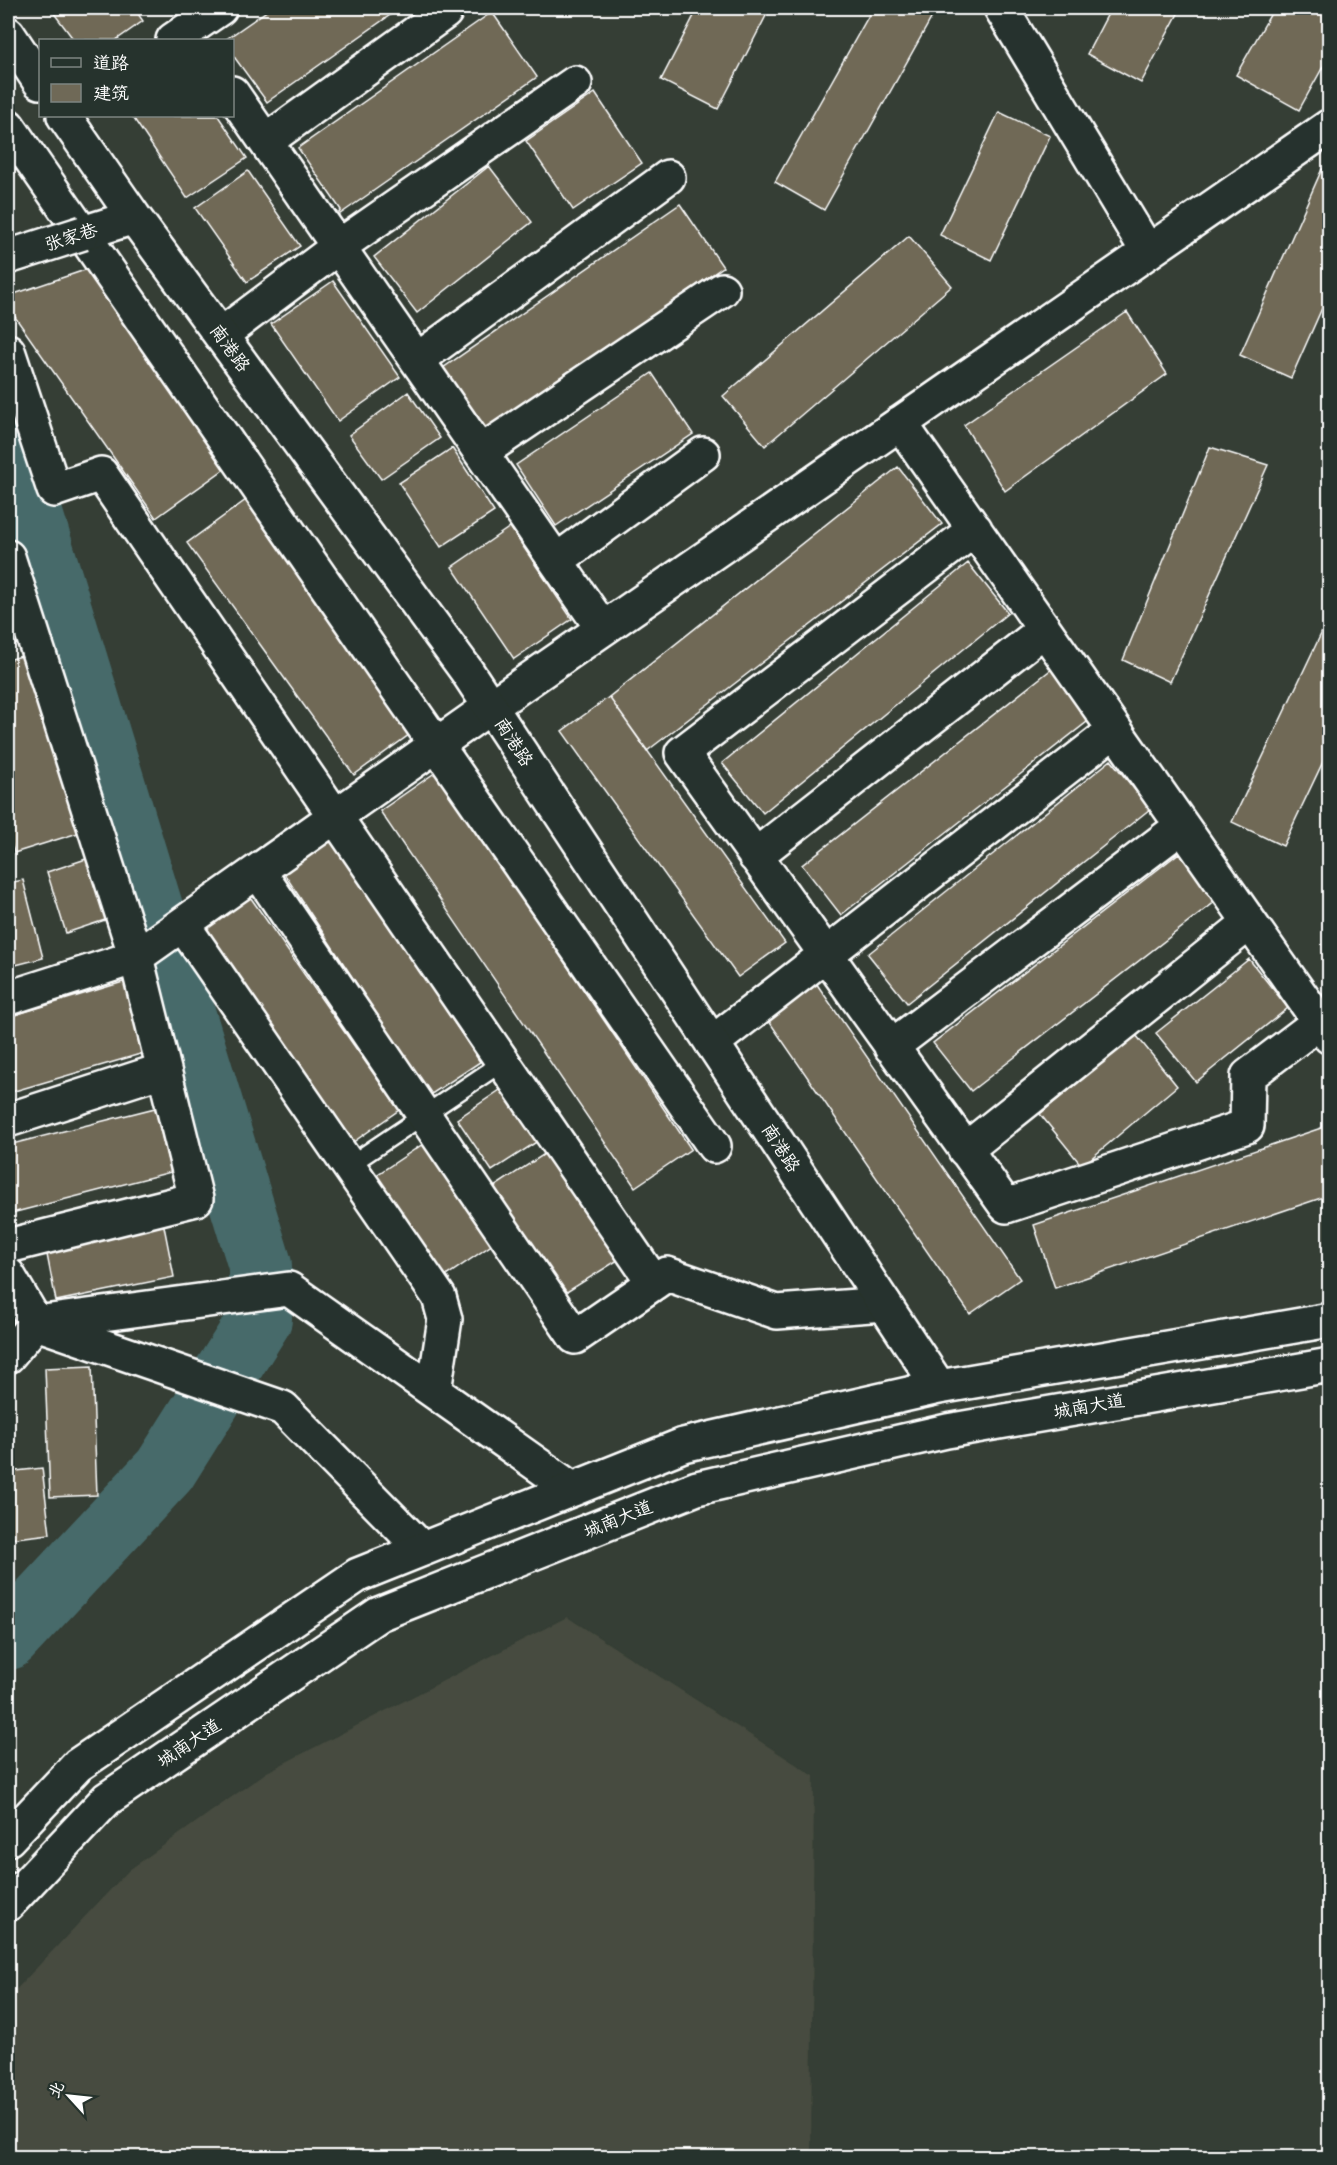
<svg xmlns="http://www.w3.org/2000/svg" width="1337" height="2165" font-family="'Shantell Sans','LXGW WenKai TC',sans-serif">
  <rect width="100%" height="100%" fill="#353e35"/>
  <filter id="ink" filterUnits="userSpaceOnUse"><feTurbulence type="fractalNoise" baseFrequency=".0167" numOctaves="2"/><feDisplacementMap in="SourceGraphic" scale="12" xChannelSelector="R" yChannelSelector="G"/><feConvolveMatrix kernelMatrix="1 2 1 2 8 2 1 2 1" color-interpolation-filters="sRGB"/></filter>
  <g filter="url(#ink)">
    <path fill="#464b3f" d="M 567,1617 L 814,1776 L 811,2157 L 8,2157 L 8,1998 L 129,1870 L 267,1772 Z"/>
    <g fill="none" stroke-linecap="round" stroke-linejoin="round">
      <path stroke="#466a6a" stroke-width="64" d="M 8,439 L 260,1265 L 260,1319 L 165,1470 L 8,1638"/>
    </g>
    <path fill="#6f6957" stroke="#fff" stroke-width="1.5" d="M 50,8 L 134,8 L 143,21 L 116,40 L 74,40 Z
      M 271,8 L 400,8 L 267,102 L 232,54 L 232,40 L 225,40 Z
      M 698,8 L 770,8 L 718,109 L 661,80 Z
      M 873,8 L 937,8 L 824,210 L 775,182 Z
      M 1111,8 L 1181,8 L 1141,83 L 1087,54 Z
      M 1274,8 L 1330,8 L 1330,54 L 1299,110 L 1236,75 Z
      M 492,12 L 537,77 L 336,217 L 341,210 L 298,148 Z
      M 595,93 L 642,163 L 573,210 L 526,141 Z
      M 999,112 L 1050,136 L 991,260 L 940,235 Z
      M 132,116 L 218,116 L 247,158 L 187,198 Z
      M 489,166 L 532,222 L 417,313 L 374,257 Z
      M 1322,169 L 1330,172 L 1330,290 L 1291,378 L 1240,355 Z
      M 248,171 L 300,246 L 247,282 L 195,208 Z
      M 680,204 L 723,267 L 484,433 L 440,370 Z
      M 909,236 L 952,286 L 765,446 L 723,396 Z
      M 91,268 L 230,465 L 156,518 L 8,307 L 8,296 Z
      M 333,281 L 400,377 L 338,421 L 271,324 Z
      M 1127,312 L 1167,374 L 1005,491 L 964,425 Z
      M 652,373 L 693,434 L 556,526 L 516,465 Z
      M 408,392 L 440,438 L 381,479 L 349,435 Z
      M 1210,447 L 1268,465 L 1170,682 L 1123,660 Z
      M 452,448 L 494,512 L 441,547 L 399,483 Z
      M 898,467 L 942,524 L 647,751 L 609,697 Z
      M 250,497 L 417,729 L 354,775 L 187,543 Z
      M 510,527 L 572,619 L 514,659 L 452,567 Z
      M 968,563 L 1008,613 L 763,813 L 722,763 Z
      M 8,589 L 24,641 L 8,647 Z
      M 1330,615 L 1330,747 L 1283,846 L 1232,822 Z
      M 25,655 L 78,833 L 14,853 L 8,831 L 8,660 Z
      M 1053,668 L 1092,718 L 841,915 L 802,865 Z
      M 609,697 L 785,943 L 738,977 L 562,731 Z
      M 1111,760 L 1150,809 L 907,1003 L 868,954 Z
      M 436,772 L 691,1149 L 635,1187 L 380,811 Z
      M 333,838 L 480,1062 L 430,1095 L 283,872 Z
      M 1179,853 L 1216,901 L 971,1091 L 933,1043 Z
      M 89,858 L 108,919 L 66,933 L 47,872 Z
      M 23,880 L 43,958 L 8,967 L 8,883 Z
      M 246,891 L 399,1110 L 349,1145 L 197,926 Z
      M 1249,959 L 1288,1008 L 1196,1082 L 1156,1033 Z
      M 133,979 L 154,1050 L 8,1093 L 8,1017 Z
      M 814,980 L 1020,1279 L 970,1314 L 764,1014 Z
      M 1136,1035 L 1177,1086 L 1082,1166 L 1040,1114 Z
      M 503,1088 L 538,1141 L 492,1171 L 457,1119 Z
      M 155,1108 L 171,1172 L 8,1214 L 8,1145 Z
      M 1330,1125 L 1330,1195 L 1055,1288 L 1034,1225 Z
      M 426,1142 L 493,1244 L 440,1280 L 372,1178 Z
      M 549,1151 L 618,1260 L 562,1295 L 494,1187 Z
      M 162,1216 L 174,1277 L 56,1301 L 44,1239 Z
      M 92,1366 L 97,1495 L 50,1497 L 45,1368 Z
      M 42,1468 L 50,1534 L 8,1539 L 8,1472 Z"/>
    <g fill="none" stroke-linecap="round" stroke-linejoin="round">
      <defs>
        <path id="lane" d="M 348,1166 L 503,1062"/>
        <path id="street" d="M 1001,8 L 1148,252
          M 173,40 L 220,8
          M 232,93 L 603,629
          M 8,126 L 714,1146
          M 266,141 L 445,12
          M 221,335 L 338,247 L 575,83
          M 8,351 L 54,490 L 101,474 L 654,1283
          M 417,360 L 668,177
          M 900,423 L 1330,1037
          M 481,452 L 722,290
          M 975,529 L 682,753 L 1006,1206 L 1247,1126 L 1248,1076 L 1319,1022
          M 8,557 L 136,957 L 196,1199 L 8,1246
          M 556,561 L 703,454
          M 755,856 L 1044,630
          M 258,871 L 575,1337 L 667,1274 L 777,1312 L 884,1304
          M 183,925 L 439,1297 L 445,1319 L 434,1391
          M 8,998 L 136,957 L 490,707 L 1330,126
          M 712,1043 L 1115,730
          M 891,1047 L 1182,826
          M 8,1120 L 163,1070
          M 965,1150 L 1249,923
          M 8,1275 L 36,1323 L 283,1408 L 422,1549
          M 8,1356 L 36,1323 L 289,1289 L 572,1489"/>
        <path id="secondary" d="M 8,34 L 40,82
          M 64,116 L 134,217 L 466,670 L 939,1387
          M 83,233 L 134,217
          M 8,1839 L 78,1765 L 358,1575 L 683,1445 L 939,1387 L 1330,1320
          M 8,1904 L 107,1799 L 379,1614 L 697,1488 L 947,1431 L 1330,1365"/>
      </defs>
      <use href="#lane" stroke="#fff" stroke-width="21"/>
      <use href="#street" stroke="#fff" stroke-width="38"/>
      <use href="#secondary" stroke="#fff" stroke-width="38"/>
      <use href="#lane" stroke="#26332d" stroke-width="16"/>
      <use href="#street" stroke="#26332d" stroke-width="33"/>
      <use href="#secondary" stroke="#26332d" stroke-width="33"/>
      <defs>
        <path id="secondary-bridge" d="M 8,257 L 83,233"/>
      </defs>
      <use href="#secondary-bridge" stroke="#fff" stroke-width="38" stroke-linecap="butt"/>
      <use href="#secondary-bridge" stroke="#26332d" stroke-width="33"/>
    </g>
  </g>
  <g text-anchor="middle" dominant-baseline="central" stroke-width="4.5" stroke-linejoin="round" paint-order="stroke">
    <g font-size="18" fill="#fff" stroke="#26332d">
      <text transform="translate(71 237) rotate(-18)">张家巷</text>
      <text transform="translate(230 348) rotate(54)">南港路</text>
      <text transform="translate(514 742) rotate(57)">南港路</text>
      <text transform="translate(781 1148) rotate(57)">南港路</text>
      <text transform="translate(1089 1406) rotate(-10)">城南大道</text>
      <text transform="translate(618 1519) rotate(-22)">城南大道</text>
      <text transform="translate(189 1743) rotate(-34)">城南大道</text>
    </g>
  </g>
  <rect width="1337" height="2165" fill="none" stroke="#26332d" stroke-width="30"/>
  <rect x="15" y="15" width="1307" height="2135" fill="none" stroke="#fff" stroke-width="2" filter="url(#ink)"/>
  <rect x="39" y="39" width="195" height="78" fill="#26332d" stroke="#7d8581" stroke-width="1.5"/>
  <rect x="51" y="58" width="30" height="9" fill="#26332d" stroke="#7d8581" stroke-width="1.5"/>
  <text x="93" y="69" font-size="18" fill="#ffffff">道路</text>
  <rect x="51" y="84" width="30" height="18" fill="#6f6957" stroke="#7d8581" stroke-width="1.5"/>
  <text x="93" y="99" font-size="18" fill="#ffffff">建筑</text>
  <g transform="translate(69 2096) rotate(297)" stroke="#26332d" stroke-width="4.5" paint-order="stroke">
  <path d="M0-4.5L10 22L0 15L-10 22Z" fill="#ffffff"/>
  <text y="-9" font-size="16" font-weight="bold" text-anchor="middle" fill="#ffffff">北</text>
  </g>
</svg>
